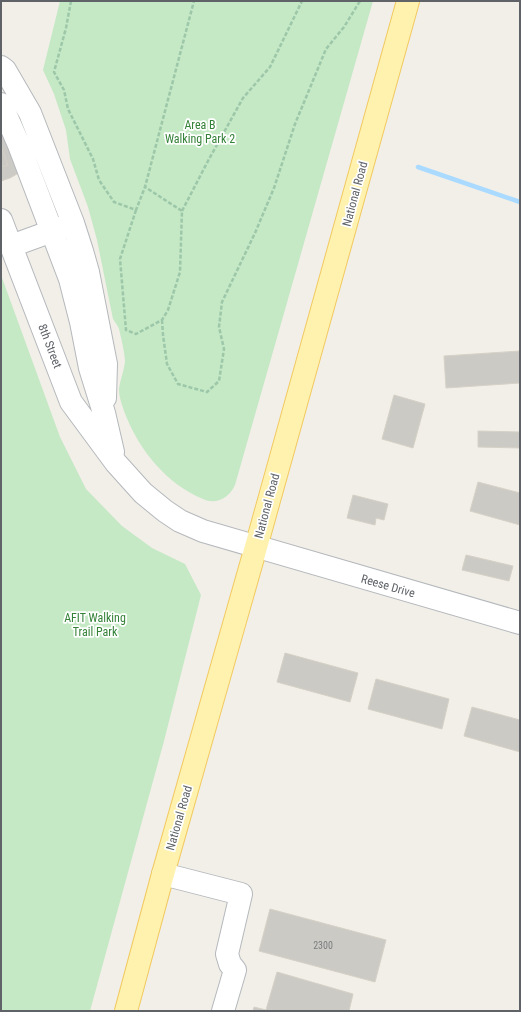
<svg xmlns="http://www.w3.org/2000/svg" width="521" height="1012" font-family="'Roboto Condensed',sans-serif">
  <rect width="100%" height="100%" fill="#f1efe8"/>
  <path fill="#c5e8c5" d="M 60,1 L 373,1 L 235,485 C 229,498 216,505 203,499 C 167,484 140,451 126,416 C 123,408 119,398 119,389 C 120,380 124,371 125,362 C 125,354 121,337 119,329 C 118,326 115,322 113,319 L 97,240 L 88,207 L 70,159 L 66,130 L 54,94 L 43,70 Z
    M 1,275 L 60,437 L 86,489 L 122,526 L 152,548 L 185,564 L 201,595 L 164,741 L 90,1011 L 1,1011 Z"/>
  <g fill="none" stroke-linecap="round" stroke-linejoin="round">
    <path stroke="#aadaff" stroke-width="4.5" d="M 418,167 L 520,202"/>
  </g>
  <path fill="#cccac5" stroke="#d6d1c6" d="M 41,122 L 53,153 L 10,178 L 1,181 L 1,131 Z
    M 1,147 L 8,165 L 1,167 Z
    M 520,351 L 520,383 L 446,388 L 444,356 Z
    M 394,395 L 425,404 L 413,448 L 382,439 Z
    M 478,431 L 520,432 L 520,448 L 478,447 Z
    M 478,482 L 520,493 L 520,525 L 470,511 Z
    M 353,495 L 388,504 L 384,520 L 376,518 L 375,525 L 347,518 Z
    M 466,555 L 513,566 L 509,581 L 462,570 Z
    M 285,653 L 358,673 L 350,702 L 277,682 Z
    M 376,679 L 449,699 L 442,729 L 368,709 Z
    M 472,707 L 520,720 L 520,752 L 464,736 Z
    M 270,909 L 386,940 L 375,982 L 259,951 Z
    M 277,972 L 353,994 L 349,1011 L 253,1011 L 254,1007 L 266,1010 Z"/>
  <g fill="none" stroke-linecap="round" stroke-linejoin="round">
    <defs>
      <path id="minor" d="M 1,67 L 5,70 L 30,113 L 73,223 L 82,251 L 88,272 L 106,364 L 105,398
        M 1,104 L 19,145 L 70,279 L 81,322 L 90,368 L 104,413 L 113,452
        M 1,220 L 71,402 L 116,463 L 143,493 L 165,511 L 180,521 L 203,531 L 520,623
        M 11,246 L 66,226
        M 163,874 L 241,894 L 227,954 L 230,964 L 235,970 L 223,1011"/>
      <path id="major" d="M 126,1011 L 163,874 L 256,547 L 408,1"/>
    </defs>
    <use href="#minor" stroke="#b5b8bc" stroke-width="24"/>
    <use href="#major" stroke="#f2c960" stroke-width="24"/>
    <path stroke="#9cc7a9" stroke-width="2.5" stroke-dasharray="4 2" stroke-linecap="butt" d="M 71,1 L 66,28 L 54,72 L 64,90 L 68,109 L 93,159 L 99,180 L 114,202 L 136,210 L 145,187 L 194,1
      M 136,210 L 120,259 L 126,330 L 136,334 L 162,320 L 168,310 L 180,272 L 182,211 L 145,187
      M 182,211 L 209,159 L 243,98 L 270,67 L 302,1
      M 162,320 L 163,335 L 167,364 L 178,384 L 207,392 L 219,381 L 224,349 L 219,327 L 222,302 L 255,233 L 274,188 L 295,124 L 326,49 L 344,27 L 360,1"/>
    <use href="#minor" stroke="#fff" stroke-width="22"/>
    <use href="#major" stroke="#fff2af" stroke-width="22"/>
  </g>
  <g text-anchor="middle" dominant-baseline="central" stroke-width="3.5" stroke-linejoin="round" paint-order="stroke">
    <g font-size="10" fill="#7a7d7f">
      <text x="323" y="945">2300</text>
    </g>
    <g font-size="12" fill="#348238" stroke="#fff">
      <text x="200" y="125">Area B<tspan x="200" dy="14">Walking Park 2</tspan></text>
      <text x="95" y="618">AFIT Walking<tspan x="95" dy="14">Trail Park</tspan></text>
    </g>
    <g font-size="12" fill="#5f6368" stroke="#fff">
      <text transform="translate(355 194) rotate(-75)">National Road</text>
      <text transform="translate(50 346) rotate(69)">8th Street</text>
      <text transform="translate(267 506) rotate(-75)">National Road</text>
      <text transform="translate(388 586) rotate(16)">Reese Drive</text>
      <text transform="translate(179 818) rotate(-74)">National Road</text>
    </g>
  </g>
  <rect width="521" height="1012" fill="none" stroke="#5f6368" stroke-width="4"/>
</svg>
